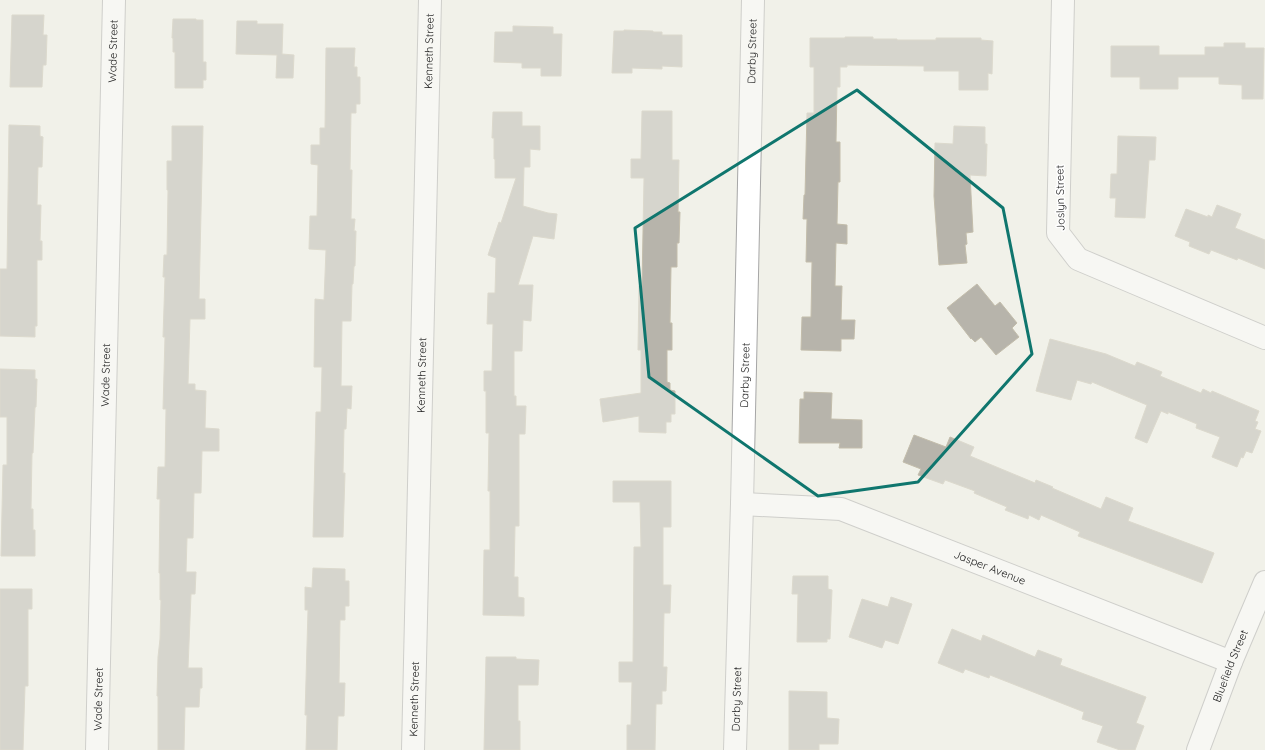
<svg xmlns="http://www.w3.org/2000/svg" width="1265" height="750" font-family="Quicksand,sans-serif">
  <rect width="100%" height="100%" fill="#f1f1e9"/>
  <path fill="#b7b4ab" stroke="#c3bdab" d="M 12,15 L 44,15 L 43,35 L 47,35 L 46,65 L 43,65 L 42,87 L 10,87 Z
    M 173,19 L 196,19 L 196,20 L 203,20 L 203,62 L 206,62 L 206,80 L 203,80 L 203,88 L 175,88 L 175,52 L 173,52 L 173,38 L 172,38 Z
    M 237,21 L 257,21 L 257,24 L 283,24 L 282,54 L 294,55 L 293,78 L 276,78 L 277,55 L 236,54 Z
    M 513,26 L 553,27 L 553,34 L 562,34 L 561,76 L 541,76 L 541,68 L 522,68 L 522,63 L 494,62 L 495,32 L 513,32 Z
    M 624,30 L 653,31 L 653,32 L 662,32 L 662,35 L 682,35 L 682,67 L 662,66 L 662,69 L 632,68 L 632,73 L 612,73 L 614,31 L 624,31 Z
    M 845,37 L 873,37 L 873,39 L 897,39 L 897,40 L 936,40 L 936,38 L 981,38 L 981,40 L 993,41 L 992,74 L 988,73 L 988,90 L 959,90 L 959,71 L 924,71 L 924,66 L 847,65 L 847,67 L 840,67 L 840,87 L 837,87 L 836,142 L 840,142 L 840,182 L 838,182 L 837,224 L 847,225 L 847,244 L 836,243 L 835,286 L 842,286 L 841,320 L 855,320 L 854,339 L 841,339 L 841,351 L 801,350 L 802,317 L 811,317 L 812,262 L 806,262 L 807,219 L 803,219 L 804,195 L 805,195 L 807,113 L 814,113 L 814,67 L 810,67 L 810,38 L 845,38 Z
    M 1224,43 L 1245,43 L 1245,48 L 1264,48 L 1263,99 L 1242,99 L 1242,85 L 1219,84 L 1219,77 L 1178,77 L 1178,89 L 1140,89 L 1140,77 L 1111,77 L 1111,46 L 1159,46 L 1159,55 L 1205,55 L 1205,47 L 1224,47 Z
    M 326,48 L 355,48 L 354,67 L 357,67 L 357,77 L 360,77 L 360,104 L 356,104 L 356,113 L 351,113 L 350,170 L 352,170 L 351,219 L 355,219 L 354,231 L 356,231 L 355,266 L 354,266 L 353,284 L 352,284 L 351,321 L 342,321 L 341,386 L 352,386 L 351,409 L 347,408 L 346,429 L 344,429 L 343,473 L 345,473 L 343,537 L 313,537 L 316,412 L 321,412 L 322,367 L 314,367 L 315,299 L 324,300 L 326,250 L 309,249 L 310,216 L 317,216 L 318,165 L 311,164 L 311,145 L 320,145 L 320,128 L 325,128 Z
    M 642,111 L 672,111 L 672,160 L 679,160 L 678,212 L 680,212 L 679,243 L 677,243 L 677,267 L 671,267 L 670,323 L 672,323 L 672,350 L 667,350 L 667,382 L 670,383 L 670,390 L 675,391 L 675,414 L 671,414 L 671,422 L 666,422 L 666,433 L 639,432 L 639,416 L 603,422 L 600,399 L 641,393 L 641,350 L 638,350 L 639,286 L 642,286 L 644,178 L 631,178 L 631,159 L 641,159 Z
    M 493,112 L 522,112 L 522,126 L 540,126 L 540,150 L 530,149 L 530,167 L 524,167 L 523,206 L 548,213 L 557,214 L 554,239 L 533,236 L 518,285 L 533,285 L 531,321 L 523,320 L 522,351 L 514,351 L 514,396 L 516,396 L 516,406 L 526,406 L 525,434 L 519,434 L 519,526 L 515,526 L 514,577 L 518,577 L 518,597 L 524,598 L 524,616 L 483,615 L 484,550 L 490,550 L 490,491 L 488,491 L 489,433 L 486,433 L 486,391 L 484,391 L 484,371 L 492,371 L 493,324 L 487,324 L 488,293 L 495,293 L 496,258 L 488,255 L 499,222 L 501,223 L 516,178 L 495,178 L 495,159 L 494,159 L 494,138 L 492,138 Z
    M 9,125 L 40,126 L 40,136 L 43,137 L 42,167 L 38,167 L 37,205 L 41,205 L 40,241 L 42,241 L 42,260 L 37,260 L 37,326 L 35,326 L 35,337 L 0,336 L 0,269 L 7,269 Z
    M 172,126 L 203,126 L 199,299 L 205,299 L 205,319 L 190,319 L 188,384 L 195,384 L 195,390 L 206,391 L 205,428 L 219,429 L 219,451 L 202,451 L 201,493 L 194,493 L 193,538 L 187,538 L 186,572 L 196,572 L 195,594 L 191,594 L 188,668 L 202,668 L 202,688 L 200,688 L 199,707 L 185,707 L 184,750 L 158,750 L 158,696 L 157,696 L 158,657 L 160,639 L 161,600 L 160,600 L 160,573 L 159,573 L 160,499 L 157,499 L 158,467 L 165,467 L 166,409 L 163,409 L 165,337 L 163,337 L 165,277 L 163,277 L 164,255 L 167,255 L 168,190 L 167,190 L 167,161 L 172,161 Z
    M 954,126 L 985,127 L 985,144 L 987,144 L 986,176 L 970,175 L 973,232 L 966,233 L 967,244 L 965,245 L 967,263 L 939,265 L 934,196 L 935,143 L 953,144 Z
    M 1118,136 L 1156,137 L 1155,160 L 1149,160 L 1145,218 L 1115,217 L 1116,198 L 1110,198 L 1111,174 L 1117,174 Z
    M 1217,205 L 1241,214 L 1235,228 L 1265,240 L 1265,269 L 1238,258 L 1237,260 L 1211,250 L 1209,254 L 1189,246 L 1190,242 L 1175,236 L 1186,209 L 1208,217 L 1208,215 L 1212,217 Z
    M 977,284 L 995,306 L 1000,302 L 1017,323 L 1012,328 L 1019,337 L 996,355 L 981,337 L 975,342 L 971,338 L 971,339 L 947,308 Z
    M 1050,339 L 1106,354 L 1135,366 L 1137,362 L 1162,372 L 1160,376 L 1201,393 L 1203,389 L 1211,393 L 1212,391 L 1259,411 L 1255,421 L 1258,422 L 1255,429 L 1261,431 L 1252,453 L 1246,451 L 1243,458 L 1241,457 L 1237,467 L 1212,457 L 1220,437 L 1196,428 L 1197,424 L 1168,412 L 1168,414 L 1161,411 L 1147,443 L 1135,438 L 1147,405 L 1092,382 L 1091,384 L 1077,380 L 1071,400 L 1036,391 Z
    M 0,369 L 35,370 L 35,379 L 37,379 L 36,407 L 35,407 L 33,453 L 32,453 L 31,509 L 33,509 L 33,530 L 35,530 L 35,556 L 1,556 L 3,465 L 7,465 L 7,417 L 0,417 Z
    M 804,392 L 832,393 L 831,419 L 862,420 L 862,448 L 839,448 L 840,443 L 799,443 L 800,399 L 804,399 Z
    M 914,435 L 946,447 L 950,437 L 974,447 L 970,456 L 1035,483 L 1036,480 L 1053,487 L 1052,488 L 1101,509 L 1106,497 L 1133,508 L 1128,521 L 1214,553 L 1202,583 L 1078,536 L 1080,532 L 1041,515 L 1039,520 L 1029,515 L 1028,519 L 1005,510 L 1007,507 L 974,493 L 975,491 L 945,480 L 943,484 L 918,475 L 921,469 L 903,462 Z
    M 613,481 L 671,481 L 671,527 L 663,527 L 663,585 L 671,585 L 670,613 L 664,613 L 663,667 L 667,667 L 666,691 L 662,691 L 662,704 L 656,704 L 655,750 L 627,750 L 627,725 L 631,725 L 632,682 L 619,682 L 619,662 L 633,662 L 634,547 L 641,547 L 640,502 L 613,502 Z
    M 313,568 L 345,569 L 345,581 L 349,581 L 349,606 L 345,606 L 345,620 L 340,620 L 339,683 L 345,683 L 344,716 L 338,716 L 337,750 L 306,750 L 307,715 L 305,715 L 308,610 L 305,610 L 305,587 L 312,588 Z
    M 793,576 L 828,576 L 828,589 L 832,590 L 830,639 L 827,639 L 827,642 L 797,642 L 798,594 L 792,594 Z
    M 0,589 L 32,589 L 32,609 L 28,609 L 28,686 L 25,686 L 23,750 L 0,750 Z
    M 891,597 L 912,604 L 898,644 L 885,640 L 882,648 L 849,637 L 862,599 L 888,607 Z
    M 952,629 L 981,641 L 983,635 L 1035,657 L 1038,650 L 1062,659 L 1060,665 L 1146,697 L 1136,723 L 1144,726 L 1135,750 L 1120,750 L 1097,742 L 1103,726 L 1082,719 L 1084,712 L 990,675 L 989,678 L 965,669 L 963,673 L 938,663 Z
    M 486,657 L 516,657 L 516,659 L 539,660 L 538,685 L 518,685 L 518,721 L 520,721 L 520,750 L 484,750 Z
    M 789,691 L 827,692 L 827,718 L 839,719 L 838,744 L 819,744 L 819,750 L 789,750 Z"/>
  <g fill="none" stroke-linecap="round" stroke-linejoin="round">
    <defs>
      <g id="minor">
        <path d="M 1063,0 L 1058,233 L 1078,259 L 1265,338"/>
        <path id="s1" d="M 742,504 L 841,509 L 1231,662"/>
        <path id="s2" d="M 97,750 L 114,0"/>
        <path id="s3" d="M 413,750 L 430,0"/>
        <path id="s4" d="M 735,750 L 742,504 L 753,0"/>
        <path id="s5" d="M 1198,750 L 1231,662 L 1265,582"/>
      </g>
    </defs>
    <use href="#minor" stroke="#a6a6a6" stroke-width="24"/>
    <use href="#minor" stroke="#fff" stroke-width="22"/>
  </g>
  <path d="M0 0H1265V750H0ZM 857,90 L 1003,208 L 1032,354 L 918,482 L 818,496 L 649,377 L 635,228 Z" fill="#f1f1e9" fill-opacity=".55" fill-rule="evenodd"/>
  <path fill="none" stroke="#0f766e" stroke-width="3" stroke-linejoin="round" d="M 857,90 L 1003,208 L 1032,354 L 918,482 L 818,496 L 649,377 L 635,228 Z"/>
  <g text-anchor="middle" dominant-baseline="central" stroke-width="3" stroke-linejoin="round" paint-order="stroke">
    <g font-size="11" fill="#222" stroke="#fff">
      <text stroke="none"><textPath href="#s2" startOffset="699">Wade Street</textPath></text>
      <text stroke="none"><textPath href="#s3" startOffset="699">Kenneth Street</textPath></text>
      <text stroke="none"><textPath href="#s4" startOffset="699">Darby Street</textPath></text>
      <text transform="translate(1060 198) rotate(-91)">Joslyn Street</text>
      <text stroke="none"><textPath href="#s2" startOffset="375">Wade Street</textPath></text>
      <text stroke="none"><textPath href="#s3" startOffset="375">Kenneth Street</textPath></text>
      <text stroke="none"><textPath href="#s4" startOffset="375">Darby Street</textPath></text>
      <text stroke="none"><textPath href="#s1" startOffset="259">Jasper Avenue</textPath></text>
      <text stroke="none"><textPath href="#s5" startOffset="90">Bluefield Street</textPath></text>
      <text stroke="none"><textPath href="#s2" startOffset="51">Wade Street</textPath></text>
      <text stroke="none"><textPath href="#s3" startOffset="51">Kenneth Street</textPath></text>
      <text stroke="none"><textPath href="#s4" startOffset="51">Darby Street</textPath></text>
    </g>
  </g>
</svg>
